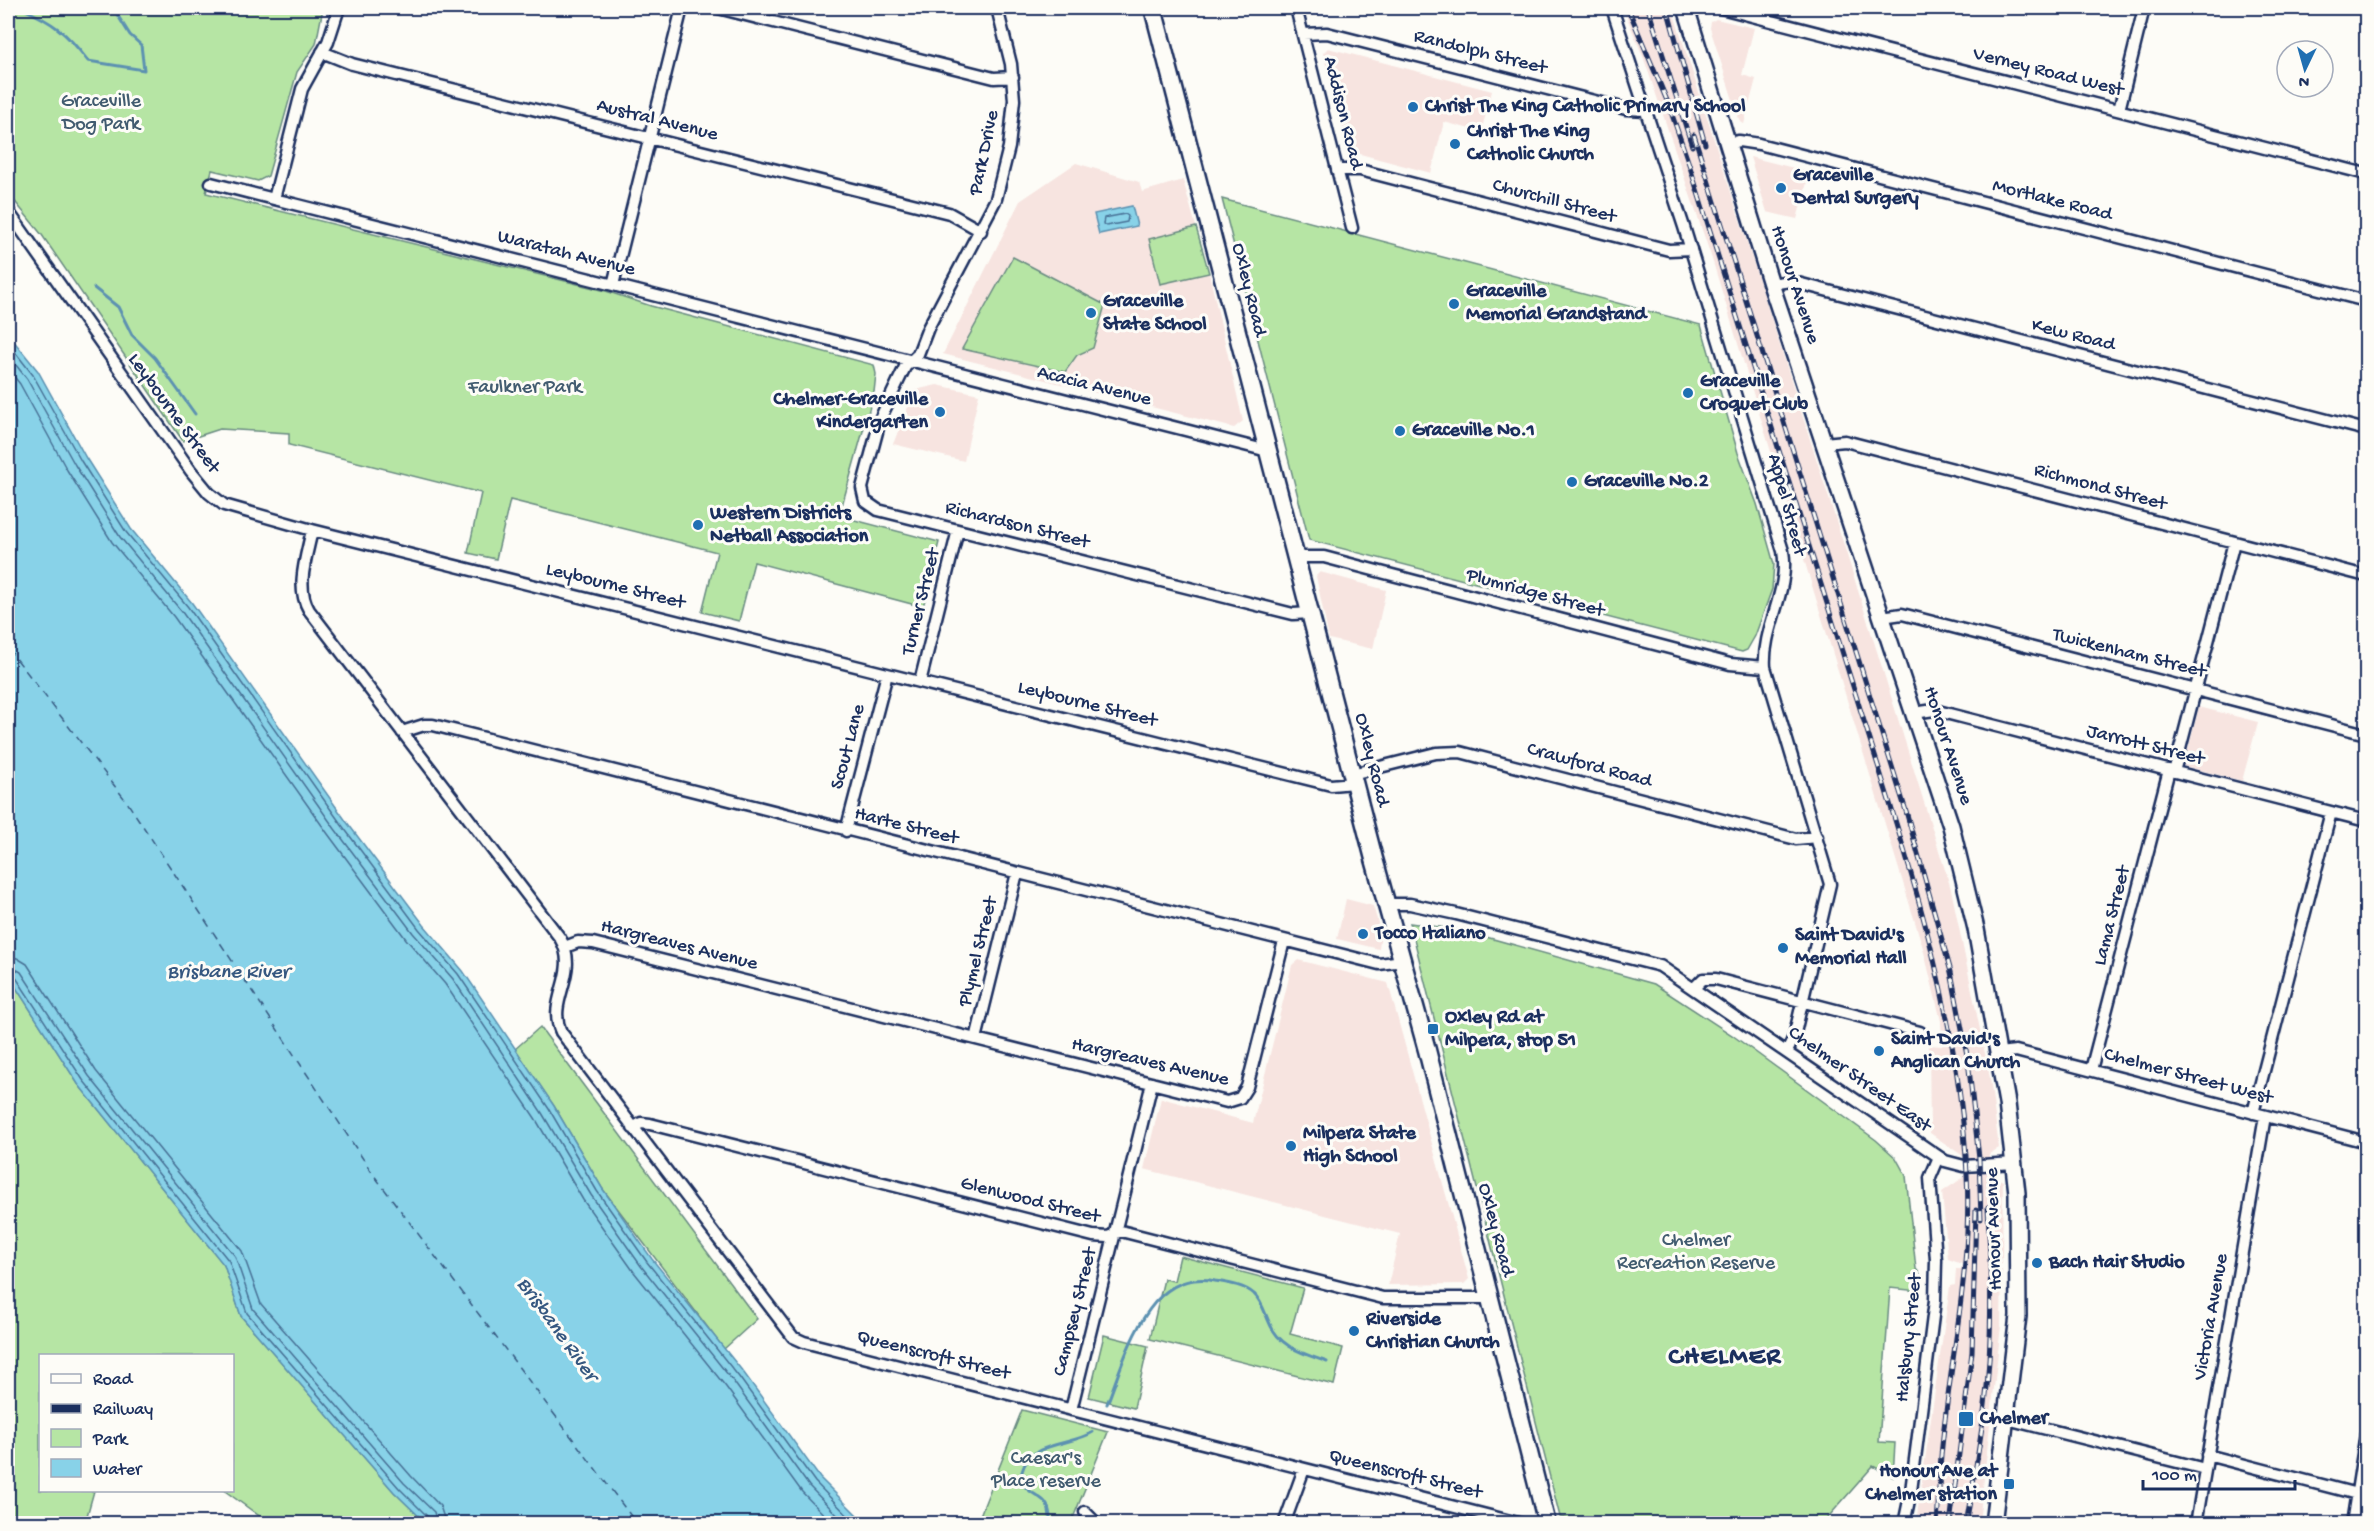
<svg xmlns="http://www.w3.org/2000/svg" width="2374" height="1531" font-family="'Gochi Hand',sans-serif">
  <rect width="100%" height="100%" fill="#fdfcf7"/>
  <filter id="ink" filterUnits="userSpaceOnUse"><feTurbulence type="fractalNoise" baseFrequency=".0167" numOctaves="2"/><feDisplacementMap in="SourceGraphic" scale="12" xChannelSelector="R" yChannelSelector="G"/><feConvolveMatrix kernelMatrix="1 2 1 2 8 2 1 2 1" color-interpolation-filters="sRGB"/></filter>
  <g filter="url(#ink)">
    <path fill="#f7e4e0" d="M 1623,8 L 1672,8 L 1842,539 L 1951,889 L 1990,1078 L 1999,1148 L 1989,1154 L 1989,1158 L 1963,1159 L 1963,1156 L 1930,1133 L 1929,1045 L 1942,1046 L 1941,1021 L 1923,948 L 1712,259 L 1644,59 Z
      M 1716,19 L 1754,28 L 1742,75 L 1756,79 L 1744,124 L 1740,122 L 1710,28 L 1711,22 Z
      M 1328,48 L 1492,91 L 1481,132 L 1444,122 L 1431,173 L 1349,151 L 1323,53 Z
      M 1750,157 L 1810,172 L 1797,219 L 1767,212 Z
      M 1076,163 L 1139,182 L 1142,192 L 1183,180 L 1209,273 L 1243,421 L 1234,428 L 943,354 L 1020,201 Z
      M 937,385 L 979,394 L 964,461 L 893,444 L 915,390 Z
      M 1320,572 L 1386,590 L 1373,649 L 1329,639 L 1316,576 Z
      M 2199,707 L 2258,722 L 2242,781 L 2184,766 Z
      M 1346,899 L 1373,906 L 1381,933 L 1379,949 L 1337,939 Z
      M 1298,960 L 1388,983 L 1469,1279 L 1464,1284 L 1388,1285 L 1400,1234 L 1144,1169 L 1161,1098 L 1253,1123 L 1292,965 Z
      M 1990,1172 L 1991,1175 L 2003,1181 L 2002,1264 L 1994,1265 L 1995,1270 L 2002,1270 L 2001,1325 L 1979,1523 L 1916,1523 L 1950,1286 L 1955,1285 L 1956,1269 L 1961,1269 L 1962,1264 L 1948,1259 L 1942,1192 L 1964,1177 L 1964,1174 Z"/>
    <path fill="#b6e5a4" stroke="#688a81" stroke-width="1.5" d="M 8,8 L 323,8 L 316,44 L 297,72 L 268,176 L 258,181 L 212,170 L 206,193 L 606,291 L 651,306 L 874,365 L 876,374 L 874,392 L 839,516 L 939,542 L 923,607 L 754,562 L 739,621 L 702,612 L 717,552 L 510,500 L 496,559 L 468,553 L 481,493 L 289,445 L 289,433 L 220,429 L 183,441 L 42,235 L 8,193 Z
      M 1222,199 L 1701,325 L 1738,453 L 1757,504 L 1774,564 L 1772,589 L 1755,636 L 1747,650 L 1742,652 L 1309,540 Z
      M 1196,227 L 1209,273 L 1160,284 L 1149,239 Z
      M 1013,257 L 1105,305 L 1093,348 L 1077,355 L 1065,372 L 962,349 Z
      M 1410,923 L 1461,930 L 1654,984 L 1732,1035 L 1876,1140 L 1896,1158 L 1906,1176 L 1916,1269 L 1920,1274 L 1919,1291 L 1890,1288 L 1879,1442 L 1895,1443 L 1893,1477 L 1873,1466 L 1823,1523 L 1588,1524 L 1560,1517 Z
      M 8,975 L 78,1084 L 224,1265 L 241,1316 L 394,1492 L 426,1523 L 269,1523 L 225,1491 L 232,1490 L 232,1356 L 40,1356 L 40,1490 L 94,1491 L 85,1523 L 8,1523 Z
      M 540,1027 L 757,1319 L 724,1349 L 602,1188 L 554,1106 L 515,1049 Z
      M 1180,1256 L 1303,1288 L 1290,1334 L 1343,1348 L 1334,1385 L 1150,1339 L 1164,1279 L 1174,1281 Z
      M 1104,1335 L 1148,1346 L 1134,1408 L 1089,1397 Z
      M 1022,1410 L 1108,1432 L 1071,1523 L 977,1523 Z"/>
    <path fill="#88d2e8" stroke="#5c91b1" stroke-width="1.5" d="M 1132,206 L 1137,226 L 1099,234 L 1094,214 Z
      M 8,334 L 38,371 L 86,458 L 131,529 L 192,603 L 346,821 L 424,925 L 463,971 L 554,1106 L 602,1188 L 652,1259 L 744,1373 L 820,1478 L 865,1523 L 426,1523 L 394,1492 L 241,1316 L 224,1265 L 78,1084 L 8,975 Z"/>
    <g fill="none" stroke-linecap="round" stroke-linejoin="round">
      <path stroke="#477095" stroke-width="1.5" d="M 1125,214 L 1128,216 L 1127,222 L 1106,226 L 1103,224 L 1104,218 Z
        M 8,343 L 33,375 L 81,461 L 126,532 L 188,607 L 341,824 L 419,929 L 458,974 L 549,1109 L 597,1191 L 647,1262 L 739,1377 L 815,1482 L 856,1524
        M 8,355 L 27,379 L 75,465 L 120,537 L 182,612 L 335,829 L 413,933 L 453,979 L 542,1113 L 591,1195 L 641,1266 L 733,1381 L 809,1486 L 846,1524
        M 8,369 L 20,384 L 67,470 L 112,542 L 174,617 L 328,834 L 406,939 L 445,984 L 535,1118 L 583,1200 L 634,1272 L 726,1387 L 802,1492 L 833,1524
        M 8,956 L 17,958 L 27,964 L 96,1071 L 242,1251 L 261,1304 L 411,1476 L 440,1506 L 446,1524
        M 8,965 L 21,972 L 89,1076 L 235,1256 L 253,1309 L 404,1483 L 434,1512 L 437,1524
        M 8,973 L 15,976 L 83,1080 L 229,1261 L 247,1313 L 399,1488 L 428,1517 L 430,1524"/>
      <path stroke="#5c91b1" stroke-width="3" d="M 21,8 C 53,22 67,33 88,61 L 144,70 L 141,45 L 130,35 L 113,8
        M 94,288 L 118,307 L 132,335 L 155,358 L 195,414
        M 1107,1404 C 1126,1357 1147,1267 1215,1281 C 1227,1283 1244,1285 1254,1294 C 1261,1300 1265,1313 1269,1322 C 1279,1347 1302,1353 1327,1362
        M 1050,1524 C 1050,1516 1050,1507 1044,1501 C 1033,1491 1014,1488 1024,1466 C 1034,1442 1073,1445 1093,1432"/>
      <path stroke="#365880" stroke-width="1.5" stroke-dasharray="8 6" stroke-linecap="butt" d="M 8,648 L 127,802 L 373,1174 L 637,1524"/>
      <defs>
        <path id="minor" d="M 718,8 L 994,78 L 1013,77
          M 997,8 L 1011,64 L 1014,100 L 1009,147 L 996,199 L 928,328 L 918,354 L 905,367 L 881,417 L 862,488 L 865,501 L 878,510 L 1293,614 L 1311,613
          M 1296,8 L 1352,228
          M 1612,8 L 1684,227 L 1783,551 C 1790,591 1762,628 1765,667 L 1830,884 L 1794,1037 L 1787,1052
          M 1721,8 L 2366,174
          M 1687,10 L 1702,8
          M 1303,34 L 1327,33 L 1626,109 L 1648,110
          M 322,52 L 352,64 L 949,213 L 981,231
          M 2119,110 L 2144,8
          M 1728,143 L 1739,141 L 1759,144 L 2366,301
          M 1337,170 L 1360,170 L 1669,250 L 1691,249
          M 211,183 L 1268,451
          M 274,199 L 302,89 L 328,42 L 339,8
          M 8,211 L 191,471 L 209,493 L 224,505 L 312,530 L 1331,785 L 1354,783
          M 1771,284 L 1790,281 L 2366,430
          M 613,285 L 682,8
          M 1824,443 L 1845,441 L 2366,576
          M 312,530 C 307,555 295,587 309,610 L 560,938 C 581,973 546,1000 561,1032 L 793,1337 L 804,1342 L 1522,1524
          M 1297,557 L 1324,557 L 1730,664 L 1765,667
          M 1882,617 L 1902,614 L 2366,734
          M 920,682 L 958,530
          M 1914,713 L 1934,710 L 2366,821
          M 402,732 L 424,725 L 433,725 L 1379,964 L 1403,961
          M 2174,772 L 2234,542
          M 1352,774 L 1436,753 L 1460,752 L 1796,839 L 1817,837
          M 846,831 L 887,674
          M 1386,904 L 1410,904 L 1456,914 L 1660,966 L 1945,1161 L 1964,1166 L 2015,1163
          M 565,947 L 578,942 L 593,943 L 1227,1102 L 1240,1098 L 1247,1087 L 1284,941
          M 1694,988 L 1703,979 L 1716,979 L 1920,1032
          M 976,1039 L 1017,873
          M 1999,1053 L 2016,1051 L 2366,1142
          M 2091,1070 L 2169,770
          M 2253,1113 L 2331,812
          M 633,1128 L 641,1123 L 650,1124 L 1093,1236 L 1108,1237 L 1121,1231 L 1383,1298 L 1491,1298
          M 1071,1410 L 1152,1083
          M 2007,1419 L 2205,1469
          M 2207,1455 L 2357,1494
          M 1085,1512 L 1097,1524
          M 1284,1524 L 1304,1469
          M 1904,1524 L 1911,1491 L 1935,1300 L 1936,1260 L 1930,1178 L 1939,1157
          M 2196,1524 L 2265,1116
          M 2352,1524 L 2366,1434"/>
        <path id="secondary" d="M 1686,8 L 1771,284 L 1951,826 L 1976,929 L 2007,1103 L 2017,1193 L 2018,1316 L 1993,1524"/>
        <path id="primary" d="M 1153,8 L 1374,859 L 1427,1050 L 1547,1524"/>
      </defs>
      <use href="#minor" stroke="#1b2f5e" stroke-width="15"/>
      <use href="#secondary" stroke="#1b2f5e" stroke-width="20"/>
      <use href="#primary" stroke="#1b2f5e" stroke-width="21"/>
      <use href="#minor" stroke="#fdfcf7" stroke-width="10"/>
      <use href="#secondary" stroke="#fdfcf7" stroke-width="15"/>
      <use href="#primary" stroke="#fdfcf7" stroke-width="16"/>
      <defs>
        <path id="rail" d="M 1628,8 L 1668,103 L 1690,167 C 1744,339 1798,511 1852,683 C 1902,843 1959,1005 1967,1174 C 1972,1266 1951,1355 1942,1446 C 1939,1472 1939,1498 1937,1524
          M 1648,8 L 1692,146
          M 1667,8 L 1705,144
          M 1694,135 L 1906,811 L 1951,972 L 1968,1060 L 1979,1158 L 1981,1219
          M 1950,1524 L 1972,1352 L 1976,1210
          M 1966,1524 C 1973,1484 1980,1445 1985,1405 C 1993,1340 1991,1273 1988,1207"/>
      </defs>
      <use href="#rail" stroke="#1b2f5e" stroke-width="5"/>
      <use href="#rail" stroke="#fdfcf7" stroke-width="3" stroke-dasharray="9" stroke-linecap="butt"/>
    </g>
  </g>
  <g fill="#1f6fb2" stroke="#fdfcf7" stroke-width="2">
    <circle cx="1413" cy="107" r="6"/>
    <circle cx="1455" cy="144" r="6"/>
    <circle cx="1781" cy="188" r="6"/>
    <circle cx="1454" cy="304" r="6"/>
    <circle cx="1091" cy="313" r="6"/>
    <circle cx="1688" cy="393" r="6"/>
    <circle cx="940" cy="412" r="6"/>
    <circle cx="1400" cy="431" r="6"/>
    <circle cx="1572" cy="482" r="6"/>
    <circle cx="698" cy="525" r="6"/>
    <circle cx="1363" cy="934" r="6"/>
    <circle cx="1783" cy="948" r="6"/>
    <rect x="1427" y="1023" width="12" height="12" rx="3"/>
    <circle cx="1879" cy="1051" r="6"/>
    <circle cx="1291" cy="1146" r="6"/>
    <circle cx="2037" cy="1263" r="6"/>
    <circle cx="1354" cy="1331" r="6"/>
    <rect x="1958" y="1411" width="16" height="16" rx="3"/>
    <rect x="2003" y="1478" width="12" height="12" rx="3"/>
  </g>
  <g text-anchor="middle" dominant-baseline="central" stroke-width="6" stroke-linejoin="round" paint-order="stroke">
    <g font-size="20" fill="#1b2f5e" stroke="#fdfcf7">
      <text transform="translate(1480 53) rotate(14)">Randolph Street</text>
      <text transform="translate(2048 73) rotate(14)">Verney Road West</text>
      <text transform="translate(1342 113) rotate(76)">Addison Road</text>
      <text transform="translate(657 121) rotate(14)">Austral Avenue</text>
      <text transform="translate(985 153) rotate(-78)">Park Drive</text>
      <text transform="translate(2052 201) rotate(14)">Mortlake Road</text>
      <text transform="translate(1554 202) rotate(15)">Churchill Street</text>
      <text transform="translate(566 254) rotate(14)">Waratah Avenue</text>
      <text transform="translate(1794 285) rotate(72)">Honour Avenue</text>
      <text transform="translate(1248 290) rotate(76)">Oxley Road</text>
      <text transform="translate(2073 336) rotate(14)">Kew Road</text>
      <text transform="translate(1094 387) rotate(14)">Acacia Avenue</text>
      <text transform="translate(173 414) rotate(54)">Leybourne Street</text>
      <text transform="translate(2100 488) rotate(15)">Richmond Street</text>
      <text transform="translate(1786 505) rotate(75)">Appel Street</text>
      <text transform="translate(1017 526) rotate(14)">Richardson Street</text>
      <text transform="translate(615 587) rotate(14)">Leybourne Street</text>
      <text transform="translate(1535 594) rotate(15)">Plumridge Street</text>
      <text transform="translate(922 602) rotate(-76)">Turner Street</text>
      <text transform="translate(2129 654) rotate(14)">Twickenham Street</text>
      <text transform="translate(1087 705) rotate(14)">Leybourne Street</text>
      <text transform="translate(1947 746) rotate(72)">Honour Avenue</text>
      <text transform="translate(2145 746) rotate(14)">Jarrott Street</text>
      <text transform="translate(849 747) rotate(-75)">Scout Lane</text>
      <text transform="translate(1371 760) rotate(76)">Oxley Road</text>
      <text transform="translate(1589 766) rotate(15)">Crawford Road</text>
      <text transform="translate(906 827) rotate(14)">Harte Street</text>
      <text transform="translate(2113 916) rotate(-76)">Lama Street</text>
      <text transform="translate(679 946) rotate(14)">Hargreaves Avenue</text>
      <text transform="translate(979 952) rotate(-76)">Plymel Street</text>
      <text transform="translate(1150 1063) rotate(13)">Hargreaves Avenue</text>
      <text transform="translate(2188 1077) rotate(15)">Chelmer Street West</text>
      <text transform="translate(1859 1080) rotate(35)">Chelmer Street East</text>
      <text transform="translate(1030 1201) rotate(14)">Glenwood Street</text>
      <text transform="translate(1995 1229) rotate(-92)">Honour Avenue</text>
      <text transform="translate(1495 1230) rotate(75)">Oxley Road</text>
      <text transform="translate(1076 1312) rotate(-76)">Campsey Street</text>
      <text transform="translate(2212 1317) rotate(-80)">Victoria Avenue</text>
      <text transform="translate(1910 1338) rotate(-84)">Halsbury Street</text>
      <text transform="translate(933 1356) rotate(14)">Queenscroft Street</text>
      <text transform="translate(1405 1475) rotate(14)">Queenscroft Street</text>
    </g>
    <g font-size="20" fill="#425c70" stroke="#fdfcf7">
      <text x="101" y="102">Graceville<tspan x="101" dy="23">Dog Park</tspan></text>
      <text x="525" y="388">Faulkner Park</text>
      <text x="1696" y="1241">Chelmer<tspan x="1696" dy="23">Recreation Reserve</tspan></text>
      <text x="1046" y="1459">Caesar's<tspan x="1046" dy="23">Place reserve</tspan></text>
    </g>
    <g font-size="20" font-weight="bold" fill="#1b2f5e" stroke="#fdfcf7" text-anchor="start">
      <text x="1425" y="107">Christ The King Catholic Primary School</text>
      <text x="1467" y="132">Christ The King<tspan x="1467" dy="23">Catholic Church</tspan></text>
      <text x="1793" y="176">Graceville<tspan x="1793" dy="23">Dental Surgery</tspan></text>
      <text x="1466" y="292">Graceville<tspan x="1466" dy="23">Memorial Grandstand</tspan></text>
      <text x="1103" y="302">Graceville<tspan x="1103" dy="23">State School</tspan></text>
      <text x="1700" y="382">Graceville<tspan x="1700" dy="23">Croquet Club</tspan></text>
      <text x="928" y="400" text-anchor="end">Chelmer-Graceville<tspan x="928" dy="23">Kindergarten</tspan></text>
      <text x="1412" y="431">Graceville No.1</text>
      <text x="1584" y="482">Graceville No.2</text>
      <text x="710" y="514">Western Districts<tspan x="710" dy="23">Netball Association</tspan></text>
      <text x="1375" y="934">Tocco Italiano</text>
      <text x="1795" y="936">Saint David's<tspan x="1795" dy="23">Memorial Hall</tspan></text>
      <text x="1445" y="1018">Oxley Rd at<tspan x="1445" dy="23">Milpera, stop 51</tspan></text>
      <text x="1891" y="1040">Saint David's<tspan x="1891" dy="23">Anglican Church</tspan></text>
      <text x="1303" y="1134">Milpera State<tspan x="1303" dy="23">High School</tspan></text>
      <text x="2049" y="1263">Bach Hair Studio</text>
      <text x="1366" y="1320">Riverside<tspan x="1366" dy="23">Christian Church</tspan></text>
      <text x="1980" y="1419">Chelmer</text>
      <text x="1997" y="1472" text-anchor="end">Honour Ave at<tspan x="1997" dy="23">Chelmer station</tspan></text>
    </g>
    <g font-size="21" font-style="italic" fill="#365880" stroke="#fdfcf7">
      <text x="228" y="973">Brisbane River</text>
      <text transform="translate(556 1330) rotate(54)">Brisbane River</text>
    </g>
    <g font-size="26" font-weight="bold" letter-spacing="1.5" fill="#1b2f5e" stroke="#fdfcf7">
      <text x="1725" y="1358">CHELMER</text>
    </g>
  </g>
  <rect width="2374" height="1531" fill="none" stroke="#fdfcf7" stroke-width="30"/>
  <rect x="15" y="15" width="2344" height="1501" fill="none" stroke="#1b2f5e" stroke-width="2" filter="url(#ink)"/>
  <rect x="39" y="1354" width="195" height="138" fill="#fdfcf7" stroke="#a3aaba" stroke-width="1.5"/>
  <rect x="51" y="1374" width="30" height="9" fill="#fdfcf7" stroke="#a3aaba" stroke-width="1.5"/>
  <text x="93" y="1384" font-size="18" fill="#1b2f5e">Road</text>
  <rect x="51" y="1404" width="30" height="9" fill="#1b2f5e" stroke="#a3aaba" stroke-width="1.5"/>
  <text x="93" y="1414" font-size="18" fill="#1b2f5e">Railway</text>
  <rect x="51" y="1429" width="30" height="18" fill="#b6e5a4" stroke="#a3aaba" stroke-width="1.5"/>
  <text x="93" y="1444" font-size="18" fill="#1b2f5e">Park</text>
  <rect x="51" y="1459" width="30" height="18" fill="#88d2e8" stroke="#a3aaba" stroke-width="1.5"/>
  <text x="93" y="1474" font-size="18" fill="#1b2f5e">Water</text>
  <g transform="translate(2305 69) rotate(185)"><circle r="28" fill="#fdfcf7" stroke="#a3aaba" stroke-width="1.5"/>
  <path d="M0-4.5L10 22L0 15L-10 22Z" fill="#1f6fb2"/>
  <text y="-9" font-size="16" font-weight="bold" text-anchor="middle" fill="#1b2f5e">N</text>
  </g>
  <path d="M2143 1480v9h152v-9" fill="none" stroke="#1b2f5e" stroke-width="3"/>
  <text x="2152" y="1480" font-size="18" fill="#1b2f5e" stroke="#fdfcf7" stroke-width="4.5" paint-order="stroke">100 m</text>
</svg>
